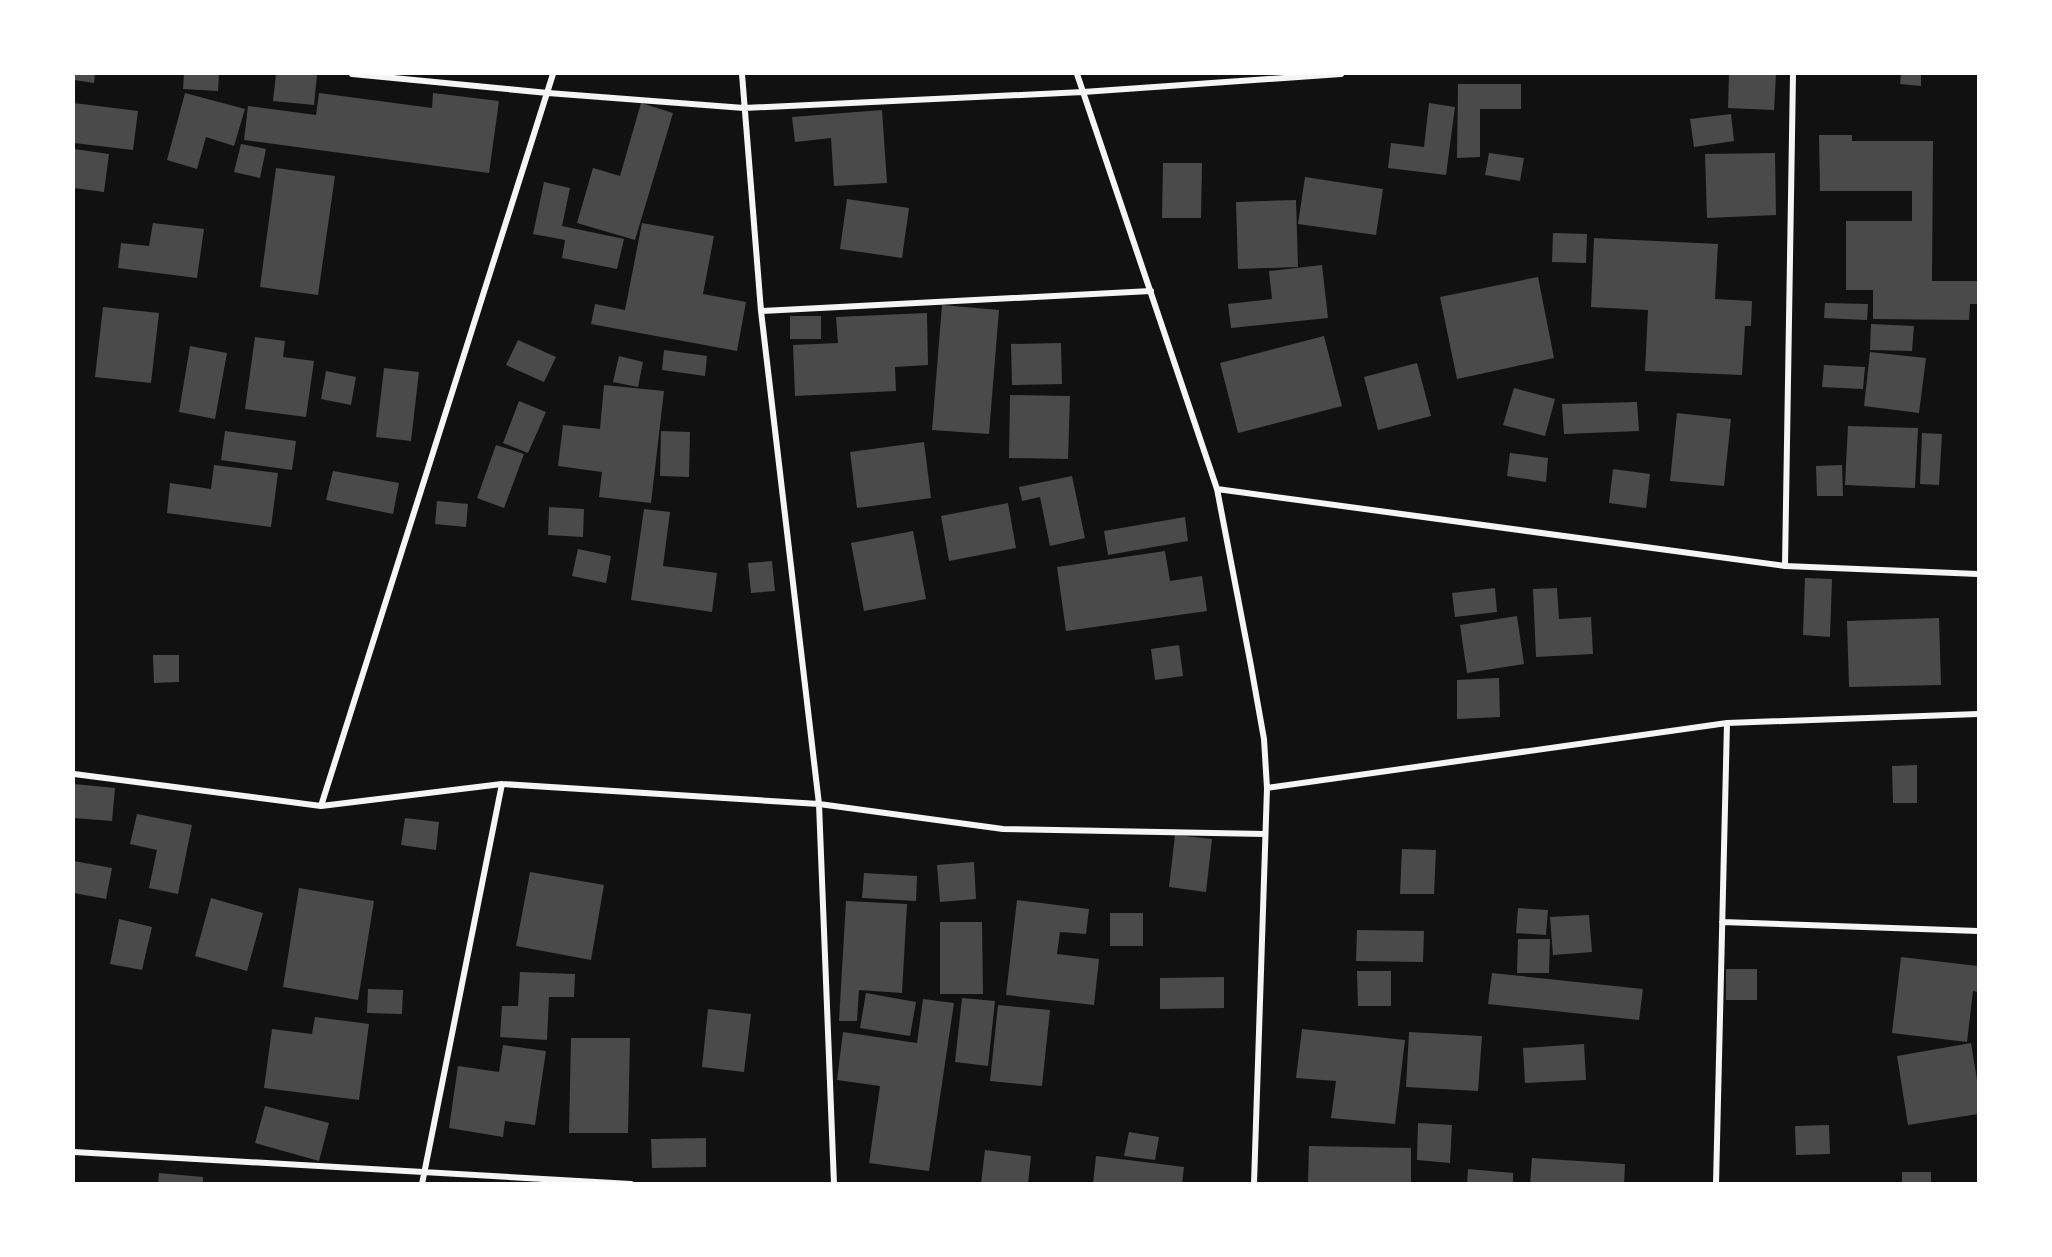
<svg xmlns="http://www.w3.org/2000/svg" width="2052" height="1257" font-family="'PT Sans',sans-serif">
  <rect width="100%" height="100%" fill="#111"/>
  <path fill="#4a4a4a" d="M 74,74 L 95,74 L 94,83 L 74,80 Z
    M 184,74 L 219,74 L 218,91 L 183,89 Z
    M 276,74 L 317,75 L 314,105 L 273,101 Z
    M 1729,74 L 1776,74 L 1774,110 L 1728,108 Z
    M 1901,74 L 1921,74 L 1921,86 L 1900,84 Z
    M 1458,84 L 1521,84 L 1521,109 L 1480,109 L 1480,157 L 1457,158 Z
    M 185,93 L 245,109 L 234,146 L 206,137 L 197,169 L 167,160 Z
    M 319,93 L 432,108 L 433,93 L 499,101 L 489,173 L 244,140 L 248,106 L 316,115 Z
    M 74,103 L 138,111 L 133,150 L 74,143 Z
    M 641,103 L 673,113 L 635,240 L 577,223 L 593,168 L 620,176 Z
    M 1429,103 L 1455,107 L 1446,175 L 1388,168 L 1391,143 L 1424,147 Z
    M 882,110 L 887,183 L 834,186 L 831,138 L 795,142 L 792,117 Z
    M 1731,114 L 1734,141 L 1694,147 L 1690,119 Z
    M 1819,135 L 1852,135 L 1852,141 L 1933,141 L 1932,281 L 1978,281 L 1978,304 L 1970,304 L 1969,320 L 1873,319 L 1873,290 L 1846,290 L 1846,221 L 1912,221 L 1912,191 L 1820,191 Z
    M 241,144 L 266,149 L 260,178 L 234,172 Z
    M 74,149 L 109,154 L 104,192 L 74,188 Z
    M 1489,153 L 1524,158 L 1520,181 L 1485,175 Z
    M 1775,153 L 1776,215 L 1707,218 L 1705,154 Z
    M 1163,163 L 1202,163 L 1201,218 L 1162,218 Z
    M 276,168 L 335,176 L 318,295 L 260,287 Z
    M 1305,177 L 1383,189 L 1376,235 L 1298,224 Z
    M 544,182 L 570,188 L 562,226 L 624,239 L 617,269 L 562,258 L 565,240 L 533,234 Z
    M 847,199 L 909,208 L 902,258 L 840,249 Z
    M 1296,200 L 1298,267 L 1238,269 L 1236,202 Z
    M 153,223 L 204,229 L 197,278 L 118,268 L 121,243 L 149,246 Z
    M 642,223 L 714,236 L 703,294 L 746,302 L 737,351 L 591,324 L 595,304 L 625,310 Z
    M 1553,233 L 1587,234 L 1586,263 L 1552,262 Z
    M 1594,238 L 1718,244 L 1715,299 L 1752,301 L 1751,326 L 1745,326 L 1742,375 L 1645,371 L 1648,310 L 1591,307 Z
    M 1322,265 L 1328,318 L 1231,328 L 1228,304 L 1272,299 L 1269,271 Z
    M 1538,277 L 1554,358 L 1457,379 L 1440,297 Z
    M 1825,303 L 1868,304 L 1867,320 L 1824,318 Z
    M 942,305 L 999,310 L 989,434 L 932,430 Z
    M 103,307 L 159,313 L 151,383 L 95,377 Z
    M 927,313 L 928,365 L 895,367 L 896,391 L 795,396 L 793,345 L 838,343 L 836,317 Z
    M 790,316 L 821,316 L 821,339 L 790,339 Z
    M 1871,324 L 1914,326 L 1912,351 L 1870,350 Z
    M 1324,336 L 1342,406 L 1238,433 L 1220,363 Z
    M 255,337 L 285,341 L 283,357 L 314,361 L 306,417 L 245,409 Z
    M 518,340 L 556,357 L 544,382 L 506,365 Z
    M 1061,343 L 1062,384 L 1012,385 L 1011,344 Z
    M 190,346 L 227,353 L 215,419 L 179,412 Z
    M 664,350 L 707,356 L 705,376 L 662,370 Z
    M 1870,352 L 1926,358 L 1919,413 L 1864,406 Z
    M 619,356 L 643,362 L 638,387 L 613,382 Z
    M 1417,363 L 1431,416 L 1378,430 L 1364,377 Z
    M 1824,365 L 1865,367 L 1863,389 L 1822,387 Z
    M 384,368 L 419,372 L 411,441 L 376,437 Z
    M 326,371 L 356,377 L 351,405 L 321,399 Z
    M 604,385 L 664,391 L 651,503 L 599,497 L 602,472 L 558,466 L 563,425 L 600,429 Z
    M 1514,388 L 1555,399 L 1545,436 L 1503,425 Z
    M 1010,395 L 1070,396 L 1068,459 L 1009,458 Z
    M 519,401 L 546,412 L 528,453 L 503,443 Z
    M 1637,402 L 1639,431 L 1564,434 L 1562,404 Z
    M 1677,413 L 1731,419 L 1724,486 L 1670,481 Z
    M 1848,426 L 1918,428 L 1915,488 L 1845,485 Z
    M 225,431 L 296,441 L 292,470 L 221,460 Z
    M 661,431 L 690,432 L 689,477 L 660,476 Z
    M 1922,433 L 1942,434 L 1939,485 L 1920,484 Z
    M 924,442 L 931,498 L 857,508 L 850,452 Z
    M 496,445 L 524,454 L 504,508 L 477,498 Z
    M 1510,453 L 1548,458 L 1546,482 L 1507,476 Z
    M 214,465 L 278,473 L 271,527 L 167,513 L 170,483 L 211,489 Z
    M 1842,465 L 1843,496 L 1817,496 L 1816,466 Z
    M 1613,469 L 1650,474 L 1646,508 L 1609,503 Z
    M 333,471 L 399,483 L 393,514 L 326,500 Z
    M 1072,476 L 1085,538 L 1050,546 L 1040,497 L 1022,501 L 1019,487 Z
    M 437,501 L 468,504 L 466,527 L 435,524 Z
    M 1008,503 L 1016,548 L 949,561 L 941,516 Z
    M 549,507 L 584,509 L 583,537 L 548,535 Z
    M 644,509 L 670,512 L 663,566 L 717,573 L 712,612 L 631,600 Z
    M 1185,517 L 1188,541 L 1108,555 L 1104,531 Z
    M 913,531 L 926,599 L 864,611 L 851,543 Z
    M 578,549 L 611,556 L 606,583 L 572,576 Z
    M 1165,551 L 1170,581 L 1202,576 L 1207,611 L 1066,631 L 1057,567 Z
    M 772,561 L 775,591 L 751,593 L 748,563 Z
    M 1805,578 L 1832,579 L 1830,637 L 1803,635 Z
    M 1495,588 L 1497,612 L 1455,617 L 1452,593 Z
    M 1557,588 L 1559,619 L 1591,617 L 1593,654 L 1536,657 L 1533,589 Z
    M 1517,616 L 1524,664 L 1467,673 L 1460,625 Z
    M 1939,618 L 1941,685 L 1849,687 L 1847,621 Z
    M 1179,645 L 1183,676 L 1155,680 L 1151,649 Z
    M 153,655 L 179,655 L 179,682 L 154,683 Z
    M 1499,678 L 1500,717 L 1457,719 L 1457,680 Z
    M 1917,765 L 1917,803 L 1893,803 L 1892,766 Z
    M 74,784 L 115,788 L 112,821 L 74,818 Z
    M 137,814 L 192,825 L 178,894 L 149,888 L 157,850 L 130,844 Z
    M 405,818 L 439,822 L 436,850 L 401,845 Z
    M 1175,835 L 1212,839 L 1206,892 L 1169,887 Z
    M 1402,849 L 1436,850 L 1434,894 L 1400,894 Z
    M 74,861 L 112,868 L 106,899 L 74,893 Z
    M 974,862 L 976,899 L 940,902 L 937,865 Z
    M 530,872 L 604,885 L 591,960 L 516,946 Z
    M 864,873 L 917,876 L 916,901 L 862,898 Z
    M 299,888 L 374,901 L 358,1000 L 283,987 Z
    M 211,898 L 263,913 L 247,971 L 195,956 Z
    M 1017,900 L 1089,909 L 1086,934 L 1060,932 L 1057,954 L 1099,959 L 1094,1005 L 1006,995 Z
    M 846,901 L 907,904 L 902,993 L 859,990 L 857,1021 L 839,1021 Z
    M 1518,908 L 1548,910 L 1546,935 L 1516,933 Z
    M 1110,913 L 1143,913 L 1143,946 L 1110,946 Z
    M 1589,915 L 1592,952 L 1553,955 L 1550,917 Z
    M 119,919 L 152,927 L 142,970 L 110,964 Z
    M 940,922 L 982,922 L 983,994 L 940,994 Z
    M 1357,930 L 1424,931 L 1423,962 L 1356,961 Z
    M 1518,939 L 1550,939 L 1549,973 L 1517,973 Z
    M 1901,957 L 1978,966 L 1978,992 L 1973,991 L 1967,1042 L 1892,1033 Z
    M 1726,969 L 1757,969 L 1757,1000 L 1726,1000 Z
    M 1357,971 L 1391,971 L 1391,1006 L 1358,1006 Z
    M 520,972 L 575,974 L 574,997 L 549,997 L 547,1040 L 500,1037 L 502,1006 L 518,1006 Z
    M 1492,973 L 1643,989 L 1639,1020 L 1488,1004 Z
    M 1224,977 L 1224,1008 L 1160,1009 L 1160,978 Z
    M 368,989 L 403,990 L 402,1014 L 367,1013 Z
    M 866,993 L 916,1002 L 910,1036 L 860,1028 Z
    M 962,998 L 995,1001 L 988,1066 L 955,1062 Z
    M 923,999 L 954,1003 L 929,1171 L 869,1163 L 880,1086 L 837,1080 L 843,1032 L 917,1043 Z
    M 998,1005 L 1050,1010 L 1042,1086 L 990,1081 Z
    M 708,1009 L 751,1014 L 744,1072 L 702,1067 Z
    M 315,1017 L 369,1024 L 359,1100 L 264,1088 L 272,1029 L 312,1034 Z
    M 1302,1029 L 1405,1040 L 1395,1124 L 1331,1118 L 1336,1081 L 1296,1078 Z
    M 1409,1032 L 1482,1036 L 1478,1091 L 1406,1087 Z
    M 571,1038 L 630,1038 L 628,1133 L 569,1133 Z
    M 1971,1043 L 1978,1086 L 1978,1114 L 1908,1125 L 1897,1056 Z
    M 1584,1044 L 1586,1080 L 1525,1083 L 1523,1048 Z
    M 503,1045 L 546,1051 L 535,1125 L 505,1121 L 503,1137 L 449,1128 L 458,1066 L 499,1072 Z
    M 265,1106 L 329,1123 L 319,1161 L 255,1143 Z
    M 1418,1123 L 1452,1125 L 1450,1163 L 1417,1160 Z
    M 1829,1125 L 1830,1154 L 1796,1155 L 1795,1126 Z
    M 1129,1132 L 1159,1137 L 1155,1160 L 1124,1156 Z
    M 706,1138 L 706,1167 L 652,1168 L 651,1139 Z
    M 1309,1146 L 1411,1148 L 1411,1184 L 1308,1184 Z
    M 985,1150 L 1031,1156 L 1028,1184 L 981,1184 Z
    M 1096,1156 L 1184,1167 L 1182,1184 L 1093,1184 Z
    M 1532,1158 L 1625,1164 L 1624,1184 L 1530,1184 Z
    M 1468,1169 L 1513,1173 L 1513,1184 L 1467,1184 Z
    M 1902,1172 L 1931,1172 L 1931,1184 L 1902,1184 Z
    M 159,1173 L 203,1177 L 203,1184 L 158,1184 Z"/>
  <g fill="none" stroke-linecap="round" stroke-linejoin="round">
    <path stroke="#f5f5f5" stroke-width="6" d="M 352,74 L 548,93 L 744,108 L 1083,92 L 1341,74
      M 742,74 L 761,311 L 819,804 L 834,1184
      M 1077,74 L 1217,489 L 1251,666 L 1264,739 L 1267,788 L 1254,1184
      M 761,311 L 1151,291
      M 1217,489 L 1785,566 L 1978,574
      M 1785,566 L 1793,74
      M 74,774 L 321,806 L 502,784 L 819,804 L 1003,829 L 1265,834
      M 1267,788 L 1727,723 L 1978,714
      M 321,806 L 553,74
      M 1722,922 L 1978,931
      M 74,1152 L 631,1184
      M 422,1184 L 502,784
      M 1716,1184 L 1727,723"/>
  </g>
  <rect width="2052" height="1257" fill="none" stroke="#ffffff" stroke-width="150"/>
</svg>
